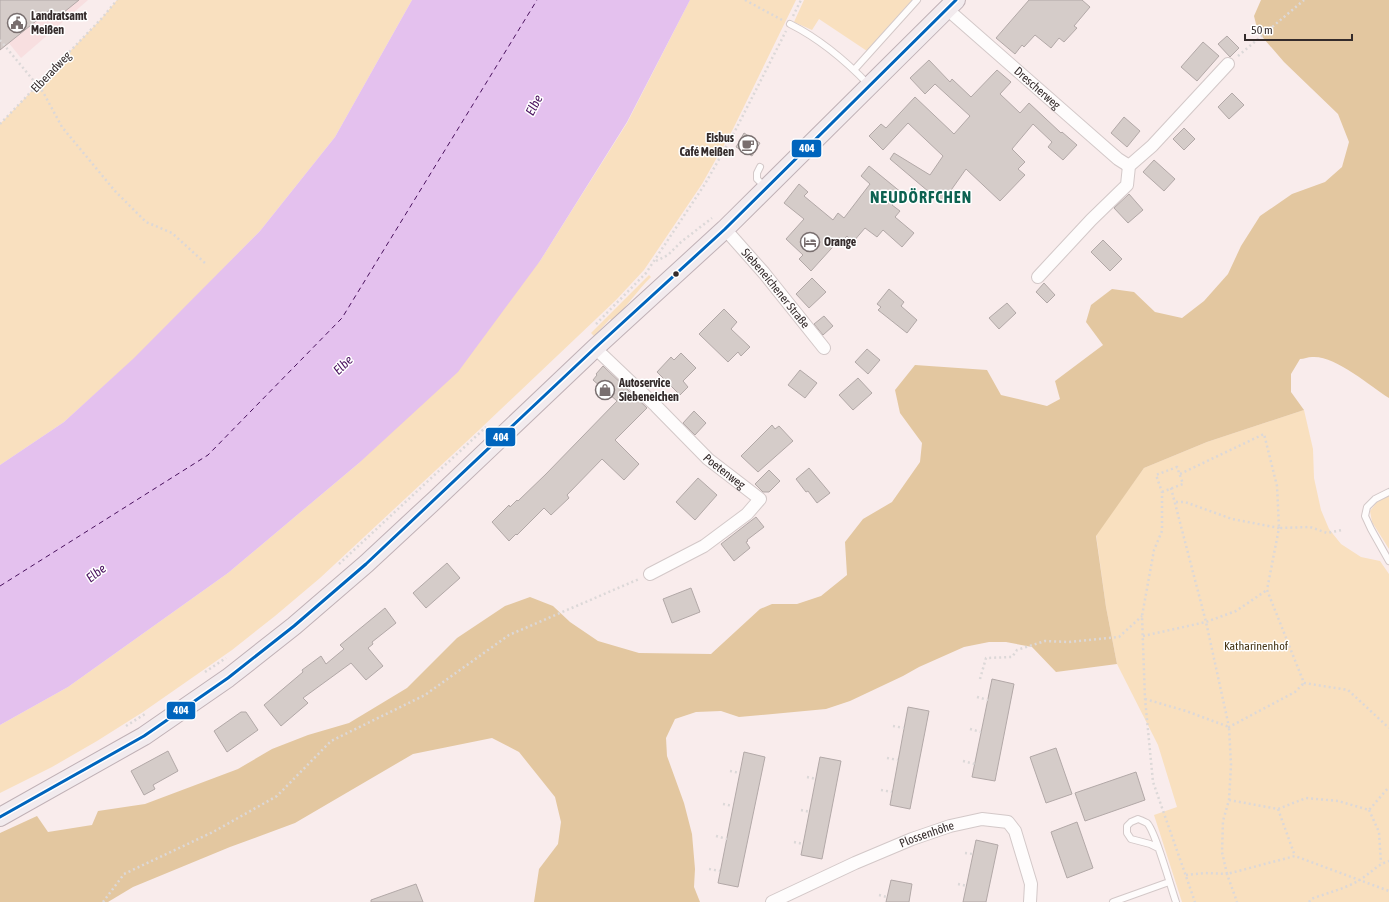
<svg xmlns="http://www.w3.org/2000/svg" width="1389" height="902" font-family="'Asap Condensed',sans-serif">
  <rect width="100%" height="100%" fill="#f9ecec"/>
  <path fill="#f8dfe0" d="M 0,0 L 88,0 L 21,58 L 0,32 Z"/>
  <path fill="#f9e0bf" d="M 117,0 L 412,0 L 335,137 L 260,231 L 135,358 L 64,422 L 0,465 L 0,124 L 102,18 Z
    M 690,0 L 796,0 L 733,129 L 702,184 L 644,270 L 616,300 L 479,430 L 320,578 L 275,616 L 232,650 L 143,712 L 97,741 L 52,767 L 0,793 L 0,725 L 68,687 L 228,573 L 359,463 L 540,261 L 627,123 Z
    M 804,0 L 912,0 L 867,51 L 819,19 L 812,30 L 794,22 Z
    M 649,275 L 651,277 C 637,291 626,307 613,321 L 610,319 L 594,336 L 591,333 Z
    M 1304,410 L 1313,449 L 1314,478 L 1321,510 L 1329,529 L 1341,544 L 1361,557 L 1380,561 L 1389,574 L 1389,902 L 1182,902 L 1154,815 L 1177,807 L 1158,745 L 1117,664 L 1106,607 L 1096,534 L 1144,468 L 1207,442 Z
    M 1389,495 L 1389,549 L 1372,522 L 1370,511 L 1377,502 Z"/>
  <path fill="#e3c7a0" d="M 1261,0 L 1389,0 L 1389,398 C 1370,386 1335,355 1312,357 C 1308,357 1304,359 1300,359 L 1291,374 L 1291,392 L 1304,410 L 1207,442 L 1144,468 L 1096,536 L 1106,607 L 1117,664 L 1056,672 L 1032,647 L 1006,642 L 989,642 L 964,647 L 919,667 L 903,676 L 850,701 L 826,709 L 739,717 L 721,711 L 696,712 L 675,719 L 666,738 L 667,756 L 684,803 L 692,834 L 695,869 L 694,887 L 700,902 L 534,902 L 539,869 L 558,844 L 561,822 L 555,797 L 519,752 L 492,738 L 413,754 L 295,823 L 230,847 L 133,887 L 108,902 L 0,902 L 0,833 L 37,816 L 48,832 L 92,825 L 98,811 L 145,804 L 238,769 L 272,749 L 308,735 L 349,723 L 407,688 L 457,638 L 505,606 L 530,597 L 553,606 L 570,622 L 598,641 L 639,653 L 711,654 L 760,609 L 772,604 L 797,604 L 821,596 L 847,575 L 845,542 L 863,519 L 892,502 L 920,462 L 922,443 L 900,413 L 895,390 L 915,365 L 987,370 L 1001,395 L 1047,406 L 1060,399 L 1055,381 L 1103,345 L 1086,322 L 1091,305 L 1112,289 L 1134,292 L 1155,312 L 1182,318 L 1204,301 L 1228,274 L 1241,246 L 1260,216 L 1292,194 L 1325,182 L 1342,167 L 1349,142 L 1338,114 L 1284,62 L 1258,32 L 1254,16 Z"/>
  <path fill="#e4c1ee" d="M 412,0 L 690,0 L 627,122 L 540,261 L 458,372 L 359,463 L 228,573 L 68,687 L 0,725 L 0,465 L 64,422 L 134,358 L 260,231 L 335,137 Z"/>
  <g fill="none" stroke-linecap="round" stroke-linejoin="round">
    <path stroke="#49115d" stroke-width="1" stroke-dasharray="5 4" stroke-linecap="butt" d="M 0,586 L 208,455 L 342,318 L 537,0"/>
  </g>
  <path fill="#d5ccc9" stroke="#b2a8a7" d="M 0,0 L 79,0 L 58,17 L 51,9 L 0,50 Z
    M 1029,0 L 1082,0 L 1090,7 L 1074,26 L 1077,28 L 1064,42 L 1059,38 L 1051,48 L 1035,35 L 1024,47 L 1022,45 L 1015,54 L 996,38 Z
    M 1227,36 L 1239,48 L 1230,57 L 1218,44 Z
    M 1203,42 L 1219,56 L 1197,81 L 1181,67 Z
    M 929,60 L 950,82 L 952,79 L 971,97 L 997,70 L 1011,82 L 1000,94 L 1020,113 L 1029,103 L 1061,133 L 1062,132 L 1077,145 L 1063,160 L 1048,147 L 1052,142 L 1033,124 L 1012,149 L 1025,162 L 1018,169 L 1025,175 L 1000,201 L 966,169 L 942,203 L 890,159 L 894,153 L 930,175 L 943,156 L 908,123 L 883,150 L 869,136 L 881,124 L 886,128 L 915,97 L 954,134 L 970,116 L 935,84 L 925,94 L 910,78 Z
    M 1232,93 L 1244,105 L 1229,119 L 1218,107 Z
    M 1124,117 L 1140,131 L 1127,147 L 1111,133 Z
    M 1184,128 L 1195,139 L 1184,150 L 1173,139 Z
    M 744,133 L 760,143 L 752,156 L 736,147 Z
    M 1154,160 L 1175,179 L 1164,191 L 1143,172 Z
    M 869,166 L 902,193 L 892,205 L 900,211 L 895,217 L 914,233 L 902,247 L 883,230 L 877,237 L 865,228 L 853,242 L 847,236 L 842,241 L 840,239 L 811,271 L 799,259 L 803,255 L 786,239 L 804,219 L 784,203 L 799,184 L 808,192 L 804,196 L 833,220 L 838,213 L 844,218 L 870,184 L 861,176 Z
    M 1129,194 L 1143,210 L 1128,223 L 1114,208 Z
    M 1103,240 L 1122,259 L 1110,271 L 1091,252 Z
    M 812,278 L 826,292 L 809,308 L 796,294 Z
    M 1044,283 L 1055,295 L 1047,303 L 1036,292 Z
    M 889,289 L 904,302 L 901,306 L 917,320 L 907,333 L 878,310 L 881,307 L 877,304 Z
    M 1007,303 L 1016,313 L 999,329 L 989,318 Z
    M 724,309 L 737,322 L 731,329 L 750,347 L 741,356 L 738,352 L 728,362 L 699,334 Z
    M 824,316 L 833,326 L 823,335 L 814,324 Z
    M 867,349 L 880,360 L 868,374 L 855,362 Z
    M 681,353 L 696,368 L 683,381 L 688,387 L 680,395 L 657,372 L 671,357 L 674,360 Z
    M 603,366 L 647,408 L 615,440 L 639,464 L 624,480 L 602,459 L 567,495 L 569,498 L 551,515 L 544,508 L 517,535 L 516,534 L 509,541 L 492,522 L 509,505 L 510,507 L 517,500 L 518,501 L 546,474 L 617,401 L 593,380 L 597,375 L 596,374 Z
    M 800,370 L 817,383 L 805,398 L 788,385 Z
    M 858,378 L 872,393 L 853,410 L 839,395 Z
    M 694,411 L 706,423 L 695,435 L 683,423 Z
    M 772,425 L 775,429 L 779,426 L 793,441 L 758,472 L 741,456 Z
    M 809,468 L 830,493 L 817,503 L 808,491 L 806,492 L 796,479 Z
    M 769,470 L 780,481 L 769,492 L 763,492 L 755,484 Z
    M 698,478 L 717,495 L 695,520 L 676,502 Z
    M 756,517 L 764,527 L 747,540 L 748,541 L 746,542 L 750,548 L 734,561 L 721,544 Z
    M 447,563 L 460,578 L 426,608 L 413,593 Z
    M 691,588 L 700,612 L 672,623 L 663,599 Z
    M 385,608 L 396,623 L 372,642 L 373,644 L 368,648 L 383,666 L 366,680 L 351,663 L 303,698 L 308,703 L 281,726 L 264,705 L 303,672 L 302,670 L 321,656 L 326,664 L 344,649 L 340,645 Z
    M 992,679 L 1014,684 L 995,781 L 972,777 Z
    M 908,707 L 929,711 L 910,809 L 890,805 Z
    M 241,712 L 246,712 L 258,730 L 227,752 L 214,731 Z
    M 1056,748 L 1072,794 L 1046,803 L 1030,757 Z
    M 168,751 L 178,771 L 153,785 L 155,789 L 144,795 L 131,771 Z
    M 744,752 L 765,757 L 738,887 L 718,883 Z
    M 820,757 L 841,761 L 822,859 L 801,855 Z
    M 1136,772 L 1145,800 L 1085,821 L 1075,793 Z
    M 1077,822 L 1093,868 L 1067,878 L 1051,832 Z
    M 976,840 L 998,845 L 986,902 L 963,902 Z
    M 891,880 L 912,884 L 909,902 L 886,902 Z
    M 416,884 L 423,902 L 371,902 L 371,900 Z"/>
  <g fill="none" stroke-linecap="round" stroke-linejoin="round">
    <defs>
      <path id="service" d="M 790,24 C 820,39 846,61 869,85
        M 854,70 L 917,0
        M 760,167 L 757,173 L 757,179 L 765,187
        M 1389,492 L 1375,499 L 1367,507 L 1365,516 L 1371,529 L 1389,561
        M 1158,848 L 1150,844 L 1131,839 L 1127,833 L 1127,826 L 1131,822 L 1138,819 C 1141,820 1145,822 1147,823 C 1155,830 1171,888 1176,902
        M 1113,902 L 1169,882"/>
      <g id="minor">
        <path id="s1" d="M 947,9 L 1118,159 L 1129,166"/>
        <path id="s2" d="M 725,229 L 764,273 L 824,348"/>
        <path d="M 1038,277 L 1091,220 L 1127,185 L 1129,166 L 1152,146 L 1228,64"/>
        <path id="s3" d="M 595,348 L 656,406 L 708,459 L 760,499 L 747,514 L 704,546 L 650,574"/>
        <path id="s4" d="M 772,902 L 855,863 L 912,839 L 950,826 L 982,819 L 1008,822 L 1015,831 L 1031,884 L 1030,902"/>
      </g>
      <path id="primary" d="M 0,817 L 144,736 L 228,678 L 294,626 L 366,564 L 436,499 L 595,348 L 725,229 L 956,0"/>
    </defs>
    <use href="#service" stroke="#d3c8c8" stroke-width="8"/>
    <use href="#minor" stroke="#d3c8c8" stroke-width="14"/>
    <use href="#primary" stroke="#c0b1b6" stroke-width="20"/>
    <path stroke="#dcd8d8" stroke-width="2.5" stroke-dasharray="2 3" stroke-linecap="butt" d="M 745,0 L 782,20
      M 793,16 L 801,0
      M 0,40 L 43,92 L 62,127 L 115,191 L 146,222 L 172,233 L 205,263
      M 1238,56 L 1304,0
      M 0,124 L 102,18 L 117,0
      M 656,261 L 668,255 L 681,242 L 712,218
      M 596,324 L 646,273 L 705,184 L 735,131 L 786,31
      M 1180,474 L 1264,434 L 1277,486 L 1279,528 L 1310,527 L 1327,533 L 1342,530
      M 1171,488 L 1206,622 L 1229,727 L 1295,692 L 1304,683
      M 1162,492 L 1183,484 L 1177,467 L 1156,475 L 1162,492 L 1162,531 L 1154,550 L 1142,616 L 1145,699 L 1153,782 L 1195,902
      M 1176,502 L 1185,502 L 1232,519 L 1279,528 L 1267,590 L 1304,683 L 1348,690 L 1389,728
      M 339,564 L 486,427
      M 1143,636 L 1206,622 L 1236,611 L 1267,590
      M 205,672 L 226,658
      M 980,679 L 986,658 L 1012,657 L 1017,650 L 1045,641 L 1069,642 L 1119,637 L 1142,616
      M 977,697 L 988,700
      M 1145,699 L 1186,711 L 1229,727 L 1231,765 L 1229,800 L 1223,821 L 1222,852 L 1227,874 L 1295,856 L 1389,891
      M 126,726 L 145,714
      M 893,726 L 904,728
      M 970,729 L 981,732
      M 887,758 L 898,760
      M 963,761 L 975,764
      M 730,771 L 740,773
      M 807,777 L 816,779
      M 881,790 L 892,792
      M 1229,800 L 1278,809 L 1306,798 L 1338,801 L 1369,810 L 1389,787
      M 723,804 L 733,806
      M 1278,809 L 1295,856
      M 801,810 L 810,812
      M 1369,810 L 1379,832 L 1381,863
      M 716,836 L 727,839
      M 794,842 L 803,844
      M 965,853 L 973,854
      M 709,869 L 720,871
      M 1186,875 L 1205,873 L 1227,874 L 1237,902
      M 958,884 L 967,886
      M 879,895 L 887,897
      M 103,902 L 124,874 L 213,832 L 277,796 L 331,741 L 425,695 L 509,635 L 639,579
      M 1309,902 L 1311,899 C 1327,893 1344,889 1358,881 C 1369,875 1376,865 1389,861"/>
    <use href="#service" stroke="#fefcfc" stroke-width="6"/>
    <use href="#minor" stroke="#fefcfc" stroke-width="12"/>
    <use href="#primary" stroke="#f2ebee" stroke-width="18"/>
    <defs>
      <path id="bus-1" d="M 0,817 L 144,736 L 228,678 L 294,626 L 366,564 L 595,348 L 725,229 L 956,0"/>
    </defs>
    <use href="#bus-1" stroke="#fff" stroke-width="6"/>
    <use href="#bus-1" stroke="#0065bd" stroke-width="3"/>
  </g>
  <defs>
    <symbol id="civic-ring" viewBox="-11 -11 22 22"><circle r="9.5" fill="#fff" stroke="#796f6f" stroke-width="1.5"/><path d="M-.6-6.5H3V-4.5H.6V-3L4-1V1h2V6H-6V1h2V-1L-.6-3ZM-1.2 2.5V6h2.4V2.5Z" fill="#796f6f"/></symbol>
    <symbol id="cafe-ring" viewBox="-11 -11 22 22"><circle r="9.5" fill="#fff" stroke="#796f6f" stroke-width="1.5"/><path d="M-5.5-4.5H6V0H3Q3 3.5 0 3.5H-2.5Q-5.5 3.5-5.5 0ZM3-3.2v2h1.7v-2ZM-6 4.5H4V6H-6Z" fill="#796f6f"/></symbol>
    <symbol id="hotel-ring" viewBox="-11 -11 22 22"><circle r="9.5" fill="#fff" stroke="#796f6f" stroke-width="1.5"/><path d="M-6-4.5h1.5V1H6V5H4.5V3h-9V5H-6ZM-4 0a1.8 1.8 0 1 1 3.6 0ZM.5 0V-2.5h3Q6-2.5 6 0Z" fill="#796f6f"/></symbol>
    <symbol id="shop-ring" viewBox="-11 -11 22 22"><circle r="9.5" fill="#fff" stroke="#796f6f" stroke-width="1.5"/><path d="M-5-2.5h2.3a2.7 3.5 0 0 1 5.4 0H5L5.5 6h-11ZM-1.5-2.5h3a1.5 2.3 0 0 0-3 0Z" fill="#796f6f"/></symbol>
  </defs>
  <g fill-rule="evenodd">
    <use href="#civic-ring" x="6" y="12" width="22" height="22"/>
    <use href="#cafe-ring" x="737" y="134" width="22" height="22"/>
    <use href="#hotel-ring" x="799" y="231" width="22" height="22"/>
    <use href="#shop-ring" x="594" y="379" width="22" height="22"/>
  </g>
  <circle fill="#342b2b" stroke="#fff" stroke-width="1.5" cx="676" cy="274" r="3.5"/>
  <g text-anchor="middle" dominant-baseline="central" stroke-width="3" stroke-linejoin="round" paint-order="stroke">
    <g font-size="12" font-weight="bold" fill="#342b2b" stroke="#fff" text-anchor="start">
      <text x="31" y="16">Landratsamt<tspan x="31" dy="14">Meißen</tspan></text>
      <text x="734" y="138" text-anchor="end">Eisbus<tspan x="734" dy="14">Café Meißen</tspan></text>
      <text x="824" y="242">Orange</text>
      <text x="619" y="383">Autoservice<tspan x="619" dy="14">Siebeneichen</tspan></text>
    </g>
    <g font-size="12" fill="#342b2b" stroke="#fff">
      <text transform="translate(51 72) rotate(-46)">Elberadweg</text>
      <text stroke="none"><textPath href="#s1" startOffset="120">Drescherweg</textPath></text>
      <text stroke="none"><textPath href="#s2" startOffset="78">Siebeneichener Straße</textPath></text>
      <text stroke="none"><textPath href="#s3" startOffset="179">Poetenweg</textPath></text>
      <text stroke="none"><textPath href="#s4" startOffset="169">Plossenhöhe</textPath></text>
    </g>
    <g font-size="12" fill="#463515" stroke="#fff">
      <text x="1256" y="646">Katharinenhof</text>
    </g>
    <g font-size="13" font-style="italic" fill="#49115d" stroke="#fff">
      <text transform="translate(534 105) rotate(-62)">Elbe</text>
      <text transform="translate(343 365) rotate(-44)">Elbe</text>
      <text transform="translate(96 573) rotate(-38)">Elbe</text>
    </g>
    <g font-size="16" font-weight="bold" letter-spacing="1" fill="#0d6251" stroke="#fff">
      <text x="921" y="197">NEUDÖRFCHEN</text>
    </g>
  </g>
  <g stroke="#fff" stroke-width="1.5">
    <rect x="791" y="139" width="31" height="19" rx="4" fill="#0065bd"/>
    <rect x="485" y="427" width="31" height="20" rx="4" fill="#0065bd"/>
    <rect x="166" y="701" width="30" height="19" rx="4" fill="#0065bd"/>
  </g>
  <g font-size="11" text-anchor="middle" font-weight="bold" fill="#fff">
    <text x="807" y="152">404</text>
    <text x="501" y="441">404</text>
    <text x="181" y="714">404</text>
  </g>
  <path d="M1245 34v6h107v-6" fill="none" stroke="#342b2b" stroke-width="2"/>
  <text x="1251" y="34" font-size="12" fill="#342b2b" stroke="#ffffff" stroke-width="3" paint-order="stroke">50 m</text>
</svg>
